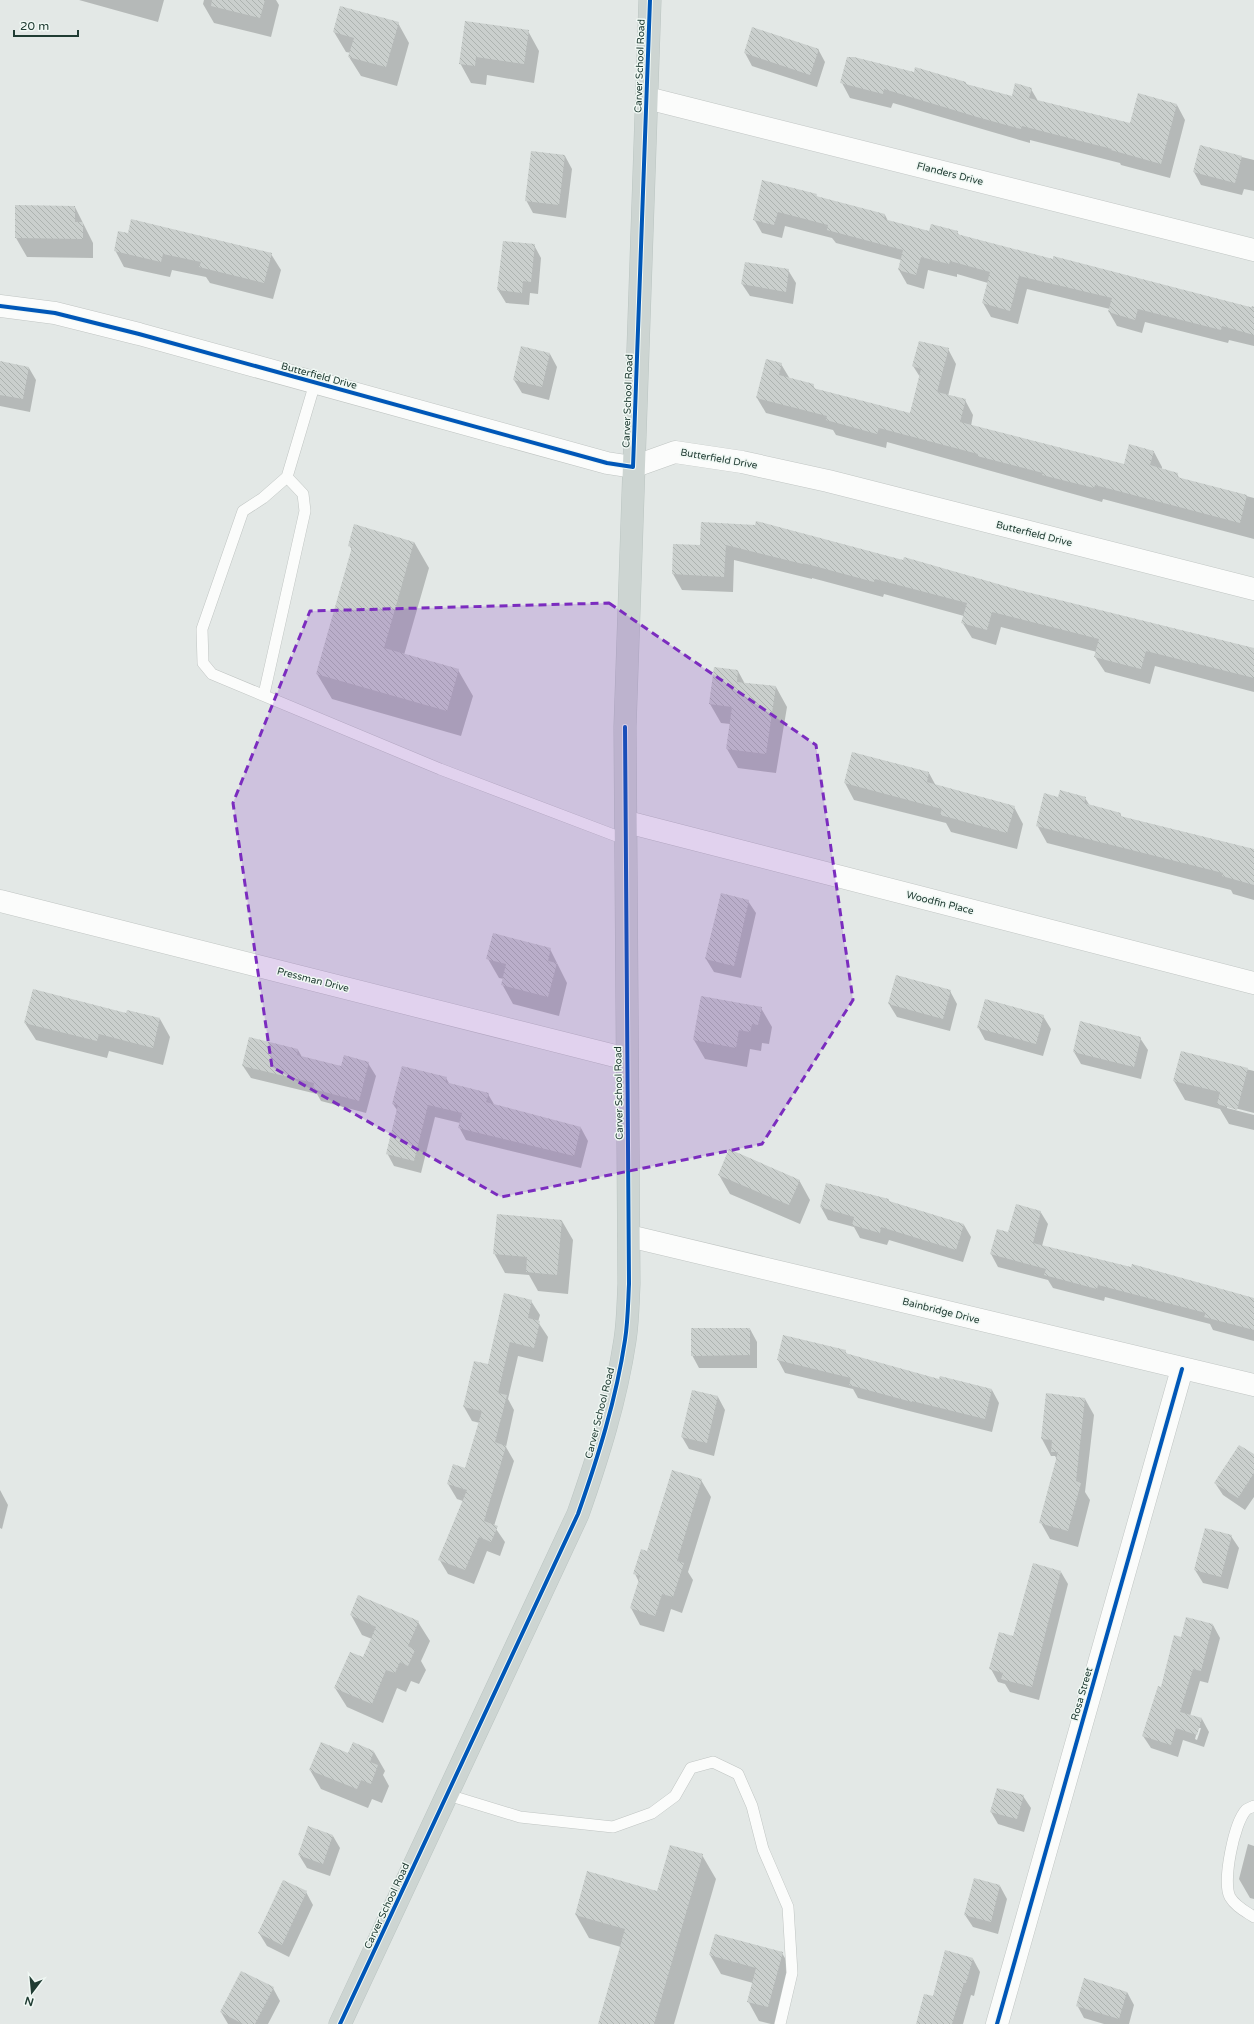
<svg xmlns="http://www.w3.org/2000/svg" width="1254" height="2024" font-family="'Varela Round',sans-serif">
  <defs>
    <pattern id="building-back-hatch" width="6" height="6" patternUnits="userSpaceOnUse"><rect width="6" height="6" fill="#cacfcd"/><path d="M-1 5l2 2M0 0l6 6M5-1l2 2" fill="none" stroke="#adb3b0"/></pattern>
  </defs>
  <rect width="100%" height="100%" fill="#e3e8e6"/>
  <path fill="#0003" fill-rule="evenodd" d="M 79,0 L 164,0 L 158,22 Z
    M 204,0 L 276,0 L 279,5 L 271,37 L 214,23 L 203,4 Z
    M 398,23 L 409,43 L 397,86 L 361,76 L 349,57 L 351,53 L 346,52 L 334,32 Z
    M 528,31 L 539,51 L 534,83 L 487,75 L 486,85 L 471,83 L 460,63 Z
    M 818,49 L 825,62 L 817,87 L 752,66 L 745,53 Z
    M 914,74 L 966,83 L 967,86 L 1012,97 L 1031,89 L 1038,101 L 1131,124 L 1177,105 L 1185,120 L 1170,178 L 1121,165 L 1120,163 L 1030,140 L 1030,143 L 893,103 L 891,108 L 850,98 L 842,83 Z
    M 1201,147 L 1254,160 L 1254,191 L 1244,189 L 1242,195 L 1201,185 L 1194,172 Z
    M 565,156 L 572,169 L 566,218 L 533,213 L 526,200 Z
    M 816,195 L 818,198 L 885,215 L 888,221 L 930,232 L 957,232 L 960,236 L 1053,260 L 1251,309 L 1252,306 L 1254,307 L 1254,346 L 1229,340 L 1228,343 L 1145,322 L 1142,333 L 1117,326 L 1109,312 L 1110,309 L 1027,289 L 1018,324 L 991,317 L 983,303 L 988,283 L 957,274 L 957,277 L 928,270 L 924,289 L 907,284 L 899,270 L 901,260 L 836,243 L 832,238 L 785,226 L 782,238 L 762,233 L 754,219 Z
    M 16,206 L 75,207 L 93,243 L 93,258 L 27,257 L 16,238 Z
    M 534,245 L 541,258 L 538,294 L 530,293 L 529,305 L 506,303 L 498,290 Z
    M 115,250 L 271,254 L 281,270 L 273,299 L 210,283 L 206,277 L 172,270 L 170,277 L 124,267 Z
    M 788,270 L 796,283 L 793,304 L 750,296 L 742,284 Z
    M 522,347 L 550,354 L 557,367 L 549,400 L 522,393 L 514,380 Z
    M 948,349 L 956,364 L 948,396 L 965,400 L 973,415 L 971,426 L 1125,465 L 1154,452 L 1162,467 L 1162,469 L 1177,474 L 1180,479 L 1254,498 L 1254,539 L 1103,499 L 1102,502 L 887,442 L 886,448 L 836,435 L 833,430 L 766,413 L 757,398 L 781,364 L 790,379 L 813,385 L 815,389 L 910,414 L 920,377 L 913,366 Z
    M 0,362 L 29,368 L 36,380 L 30,412 L 0,406 Z
    M 702,523 L 1019,591 L 1254,650 L 1254,692 L 1155,666 L 1150,684 L 1105,672 L 1095,657 L 1097,652 L 1001,627 L 996,645 L 972,638 L 962,622 L 964,616 L 884,594 L 883,597 L 812,578 L 812,579 L 734,560 L 733,592 L 682,590 L 673,574 L 701,546 Z
    M 414,542 L 429,568 L 404,655 L 458,670 L 473,696 L 461,736 L 332,699 L 317,674 L 352,550 L 349,545 Z
    M 738,671 L 745,684 L 776,687 L 787,707 L 776,773 L 738,768 L 727,749 L 730,724 L 721,723 L 710,704 Z
    M 929,773 L 936,786 L 1014,807 L 1023,824 L 1017,849 L 951,832 L 946,823 L 854,800 L 845,783 Z
    M 1059,798 L 1085,798 L 1090,806 L 1120,814 L 1122,817 L 1254,850 L 1254,900 L 1233,894 L 1231,890 L 1047,843 L 1037,825 Z
    M 748,901 L 756,913 L 741,978 L 714,972 L 706,959 Z
    M 550,949 L 567,983 L 559,1016 L 513,1004 L 502,984 L 504,979 L 499,978 L 488,959 Z
    M 950,991 L 957,1004 L 950,1031 L 897,1017 L 889,1004 Z
    M 761,1008 L 772,1027 L 769,1044 L 762,1043 L 761,1051 L 750,1049 L 747,1067 L 705,1059 L 694,1040 Z
    M 127,1014 L 160,1019 L 170,1037 L 163,1065 L 109,1051 L 107,1058 L 36,1040 L 25,1023 Z
    M 1043,1016 L 1051,1029 L 1043,1056 L 985,1040 L 978,1027 Z
    M 1140,1038 L 1148,1050 L 1141,1079 L 1081,1064 L 1074,1052 Z
    M 298,1050 L 302,1057 L 342,1067 L 368,1063 L 376,1076 L 366,1113 L 321,1101 L 317,1094 L 251,1078 L 243,1066 Z
    M 1181,1053 L 1254,1071 L 1254,1113 L 1227,1106 L 1227,1108 L 1254,1115 L 1254,1130 L 1229,1124 L 1220,1109 L 1185,1100 L 1174,1081 Z
    M 446,1078 L 450,1085 L 488,1094 L 495,1106 L 581,1128 L 588,1141 L 581,1168 L 466,1140 L 459,1127 L 460,1123 L 435,1117 L 421,1173 L 394,1166 L 387,1153 L 397,1110 L 393,1104 Z
    M 719,1175 L 799,1180 L 810,1200 L 800,1224 L 730,1194 Z
    M 827,1184 L 888,1200 L 890,1202 L 964,1225 L 971,1237 L 963,1262 L 889,1240 L 887,1245 L 860,1238 L 854,1227 L 828,1220 L 821,1207 Z
    M 1040,1211 L 1048,1224 L 1042,1246 L 1254,1299 L 1254,1341 L 1213,1330 L 1210,1324 L 1105,1297 L 1104,1301 L 1053,1288 L 1048,1280 L 998,1267 L 991,1254 L 1009,1233 Z
    M 562,1221 L 573,1240 L 568,1294 L 538,1291 L 529,1275 L 505,1273 L 494,1253 Z
    M 531,1301 L 540,1315 L 538,1322 L 548,1337 L 543,1362 L 518,1356 L 508,1399 L 514,1410 L 506,1447 L 514,1461 L 494,1526 L 505,1542 L 500,1556 L 487,1551 L 474,1584 L 448,1574 L 439,1559 L 463,1501 L 457,1499 L 448,1484 L 466,1469 L 480,1423 L 472,1421 L 464,1407 Z
    M 750,1329 L 757,1342 L 757,1368 L 699,1368 L 692,1355 Z
    M 845,1351 L 847,1354 L 940,1381 L 992,1390 L 999,1403 L 992,1432 L 858,1398 L 853,1389 L 785,1373 L 778,1360 Z
    M 693,1391 L 718,1397 L 725,1410 L 714,1456 L 689,1449 L 682,1437 Z
    M 1085,1399 L 1094,1415 L 1085,1492 L 1090,1500 L 1078,1547 L 1050,1539 L 1041,1523 L 1057,1460 L 1055,1456 L 1051,1456 L 1042,1439 Z
    M 1254,1456 L 1254,1497 L 1245,1510 L 1223,1495 L 1215,1483 Z
    M 701,1480 L 711,1497 L 688,1572 L 693,1580 L 682,1613 L 671,1609 L 664,1632 L 640,1625 L 631,1608 L 639,1582 L 635,1574 Z
    M 0,1490 L 8,1505 L 2,1529 L 0,1528 Z
    M 1231,1536 L 1239,1548 L 1228,1589 L 1203,1583 L 1195,1570 Z
    M 1061,1572 L 1068,1584 L 1039,1700 L 1010,1692 L 1005,1684 L 998,1682 L 991,1669 Z
    M 351,1615 L 418,1622 L 430,1641 L 421,1661 L 426,1670 L 419,1684 L 411,1681 L 406,1692 L 397,1688 L 383,1723 L 347,1707 L 335,1688 L 364,1659 L 372,1639 L 362,1635 Z
    M 1213,1625 L 1220,1638 L 1208,1683 L 1200,1681 L 1190,1716 L 1202,1719 L 1209,1732 L 1204,1747 L 1183,1740 L 1178,1757 L 1151,1748 L 1143,1736 L 1182,1638 ZM 1198,1728 L 1201,1728 L 1197,1740 L 1195,1739 Z
    M 374,1752 L 385,1771 L 383,1775 L 389,1786 L 382,1803 L 372,1799 L 368,1808 L 321,1789 L 310,1770 Z
    M 1023,1796 L 1031,1808 L 1024,1832 L 998,1824 L 991,1812 Z
    M 333,1836 L 340,1848 L 330,1876 L 307,1868 L 299,1855 Z
    M 1248,1844 L 1254,1846 L 1254,1899 L 1250,1898 L 1239,1879 Z
    M 702,1855 L 716,1879 L 674,2024 L 599,2024 L 621,1947 L 589,1938 L 576,1915 L 658,1893 Z
    M 1000,1886 L 1007,1899 L 998,1934 L 973,1927 L 965,1915 Z
    M 306,1892 L 313,1905 L 289,1957 L 267,1946 L 259,1933 Z
    M 782,1953 L 793,1972 L 779,2024 L 771,2024 L 759,2021 L 748,2001 L 753,1983 L 721,1974 L 710,1955 Z
    M 973,1959 L 980,1972 L 974,1996 L 971,1995 L 963,2024 L 917,2024 L 933,1997 Z
    M 273,1988 L 280,2001 L 268,2024 L 228,2024 L 221,2012 Z
    M 1127,1992 L 1134,2005 L 1129,2024 L 1104,2024 L 1084,2018 L 1077,2005 Z"/>
  <path fill="url(#building-back-hatch)" d="M 212,0 L 265,0 L 260,18 L 211,6 Z
    M 340,6 L 399,22 L 386,67 L 348,57 L 354,38 L 333,32 Z
    M 465,21 L 529,30 L 524,64 L 476,57 L 475,66 L 459,64 Z
    M 752,27 L 819,49 L 810,75 L 744,53 Z
    M 847,57 L 854,57 L 914,72 L 915,67 L 966,82 L 966,84 L 1012,96 L 1015,83 L 1032,88 L 1029,98 L 1130,123 L 1138,93 L 1177,104 L 1161,164 L 1111,150 L 1112,149 L 1022,126 L 1021,129 L 977,117 L 884,89 L 883,94 L 840,83 Z
    M 1200,145 L 1242,156 L 1235,183 L 1193,172 Z
    M 531,151 L 565,155 L 559,205 L 525,201 Z
    M 762,180 L 817,194 L 816,196 L 885,214 L 884,219 L 929,231 L 931,224 L 958,231 L 957,234 L 1053,259 L 1053,256 L 1254,308 L 1254,335 L 1222,326 L 1221,330 L 1138,309 L 1135,320 L 1108,312 L 1112,298 L 1019,276 L 1010,311 L 982,303 L 990,272 L 950,261 L 949,264 L 921,257 L 916,275 L 898,270 L 903,250 L 827,230 L 828,225 L 778,212 L 774,225 L 753,220 Z
    M 15,205 L 75,206 L 75,222 L 83,222 L 83,239 L 15,238 Z
    M 131,219 L 272,253 L 264,283 L 199,267 L 201,262 L 163,254 L 161,262 L 114,251 L 118,231 L 128,233 Z
    M 503,241 L 535,244 L 531,282 L 523,281 L 522,293 L 497,290 Z
    M 745,262 L 789,269 L 786,292 L 741,284 Z
    M 919,341 L 949,348 L 937,392 L 966,399 L 960,422 L 1124,464 L 1129,444 L 1154,451 L 1150,465 L 1178,473 L 1177,477 L 1247,495 L 1240,523 L 1095,485 L 1094,488 L 1042,475 L 1043,473 L 977,456 L 978,454 L 879,428 L 877,434 L 826,420 L 827,416 L 756,398 L 766,359 L 782,363 L 779,375 L 814,384 L 813,388 L 910,413 L 921,369 L 912,366 Z
    M 521,346 L 550,353 L 542,387 L 513,380 Z
    M 0,361 L 29,367 L 23,399 L 0,395 Z
    M 756,521 L 903,560 L 904,557 L 1019,590 L 1254,648 L 1254,678 L 1146,651 L 1141,669 L 1094,657 L 1099,639 L 992,612 L 987,630 L 961,623 L 967,603 L 875,579 L 874,582 L 803,563 L 803,564 L 726,545 L 724,577 L 672,574 L 673,544 L 700,545 L 701,522 L 755,525 Z
    M 354,524 L 414,542 L 384,648 L 459,669 L 447,711 L 316,674 L 352,547 L 348,546 Z
    M 714,667 L 738,670 L 737,682 L 776,686 L 766,754 L 726,749 L 732,707 L 709,704 Z
    M 852,752 L 929,772 L 927,782 L 1015,806 L 1007,833 L 940,815 L 942,809 L 844,783 Z
    M 1060,790 L 1086,797 L 1084,803 L 1121,813 L 1120,816 L 1254,849 L 1254,885 L 1222,876 L 1223,873 L 1036,826 L 1044,793 L 1058,797 Z
    M 721,893 L 749,900 L 734,966 L 705,959 Z
    M 493,933 L 551,948 L 548,961 L 557,963 L 548,997 L 501,985 L 506,964 L 486,959 Z
    M 896,975 L 951,990 L 943,1019 L 888,1004 Z
    M 33,989 L 126,1013 L 127,1010 L 160,1018 L 153,1048 L 99,1034 L 97,1041 L 24,1023 Z
    M 701,996 L 762,1007 L 758,1025 L 752,1024 L 750,1032 L 739,1030 L 736,1048 L 693,1040 Z
    M 985,999 L 1044,1015 L 1036,1044 L 977,1028 Z
    M 1080,1021 L 1141,1037 L 1134,1067 L 1073,1052 Z
    M 249,1037 L 298,1049 L 297,1055 L 341,1066 L 344,1055 L 369,1062 L 359,1101 L 313,1089 L 314,1083 L 242,1066 Z
    M 1181,1051 L 1248,1068 L 1237,1110 L 1217,1104 L 1220,1092 L 1173,1081 Z
    M 402,1066 L 447,1077 L 445,1082 L 489,1093 L 486,1102 L 581,1127 L 574,1156 L 458,1128 L 462,1113 L 428,1105 L 414,1161 L 386,1154 L 398,1105 L 392,1104 Z
    M 729,1149 L 800,1180 L 789,1205 L 718,1175 Z
    M 826,1183 L 889,1199 L 889,1201 L 964,1224 L 956,1250 L 881,1227 L 880,1233 L 852,1225 L 854,1217 L 820,1207 Z
    M 1016,1204 L 1041,1211 L 1033,1243 L 1131,1267 L 1132,1264 L 1254,1298 L 1254,1330 L 1204,1317 L 1206,1313 L 1098,1285 L 1097,1289 L 1044,1275 L 1046,1269 L 990,1254 L 997,1229 L 1008,1232 Z
    M 497,1214 L 562,1220 L 557,1275 L 526,1272 L 527,1257 L 493,1254 Z
    M 504,1293 L 532,1300 L 528,1318 L 540,1321 L 534,1348 L 510,1342 L 498,1393 L 507,1395 L 495,1442 L 506,1446 L 484,1521 L 498,1526 L 491,1542 L 479,1537 L 465,1570 L 438,1560 L 467,1490 L 447,1484 L 453,1464 L 465,1468 L 482,1411 L 463,1407 L 474,1361 L 488,1364 Z
    M 691,1328 L 750,1328 L 750,1355 L 691,1356 Z
    M 783,1335 L 846,1350 L 845,1353 L 939,1379 L 940,1376 L 992,1389 L 985,1419 L 912,1401 L 912,1402 L 849,1385 L 851,1378 L 777,1360 Z
    M 692,1390 L 718,1396 L 707,1443 L 681,1437 Z
    M 1046,1393 L 1085,1398 L 1076,1481 L 1081,1483 L 1068,1531 L 1039,1523 L 1058,1452 L 1051,1452 L 1052,1440 L 1041,1439 Z
    M 1239,1445 L 1254,1454 L 1254,1473 L 1238,1498 L 1214,1483 Z
    M 672,1470 L 702,1479 L 677,1561 L 684,1563 L 673,1597 L 662,1594 L 655,1616 L 630,1608 L 640,1576 L 633,1574 L 641,1549 L 647,1551 Z
    M 1205,1528 L 1232,1535 L 1221,1577 L 1194,1570 Z
    M 1033,1563 L 1061,1571 L 1032,1687 L 1001,1679 L 1003,1673 L 989,1669 L 999,1632 L 1013,1636 Z
    M 358,1595 L 419,1621 L 408,1646 L 415,1650 L 408,1666 L 400,1662 L 395,1673 L 386,1670 L 372,1704 L 334,1688 L 350,1652 L 363,1657 L 376,1627 L 350,1615 Z
    M 1186,1617 L 1213,1624 L 1201,1671 L 1193,1669 L 1180,1712 L 1202,1718 L 1197,1735 L 1176,1728 L 1171,1745 L 1142,1736 L 1158,1686 L 1161,1687 L 1174,1635 L 1181,1637 Z
    M 321,1742 L 348,1753 L 353,1742 L 374,1751 L 370,1762 L 378,1765 L 371,1784 L 361,1780 L 357,1789 L 309,1770 Z
    M 997,1788 L 1024,1795 L 1017,1819 L 990,1812 Z
    M 308,1826 L 333,1835 L 323,1864 L 298,1855 Z
    M 670,1845 L 703,1854 L 654,2024 L 598,2024 L 625,1929 L 575,1915 L 587,1871 L 657,1891 Z
    M 974,1878 L 1000,1885 L 991,1922 L 964,1915 Z
    M 283,1880 L 307,1891 L 282,1945 L 258,1933 Z
    M 715,1934 L 783,1952 L 768,2007 L 747,2002 L 756,1968 L 709,1955 Z
    M 945,1950 L 973,1958 L 966,1983 L 964,1983 L 952,2024 L 916,2024 L 924,1994 L 933,1996 Z
    M 241,1971 L 274,1987 L 255,2024 L 243,2024 L 220,2012 Z
    M 1084,1978 L 1127,1992 L 1119,2019 L 1076,2006 Z"/>
  <g fill="none" stroke-linecap="round" stroke-linejoin="round">
    <defs>
      <path id="service" d="M 315,383 L 287,477 L 263,498 L 243,511 L 202,629 L 203,663 L 212,674 L 440,769 L 627,840
        M 264,694 L 305,511 L 303,494 L 287,477
        M 448,1795 L 520,1817 L 613,1827 L 652,1813 L 675,1796 L 691,1768 L 713,1762 L 738,1774 L 752,1806 L 763,1849 L 788,1907 L 792,1973 L 780,2024
        M 1254,1806 C 1252,1807 1247,1809 1246,1810 C 1234,1823 1222,1882 1230,1897 C 1235,1906 1245,1911 1254,1917"/>
      <path id="minor" d="M 647,98 L 1254,250
        M 0,306 L 55,313 L 139,334 L 607,463 L 633,467 L 675,452 L 742,462 L 828,481 L 1254,589
        M 627,822 L 1254,983
        M 0,901 L 627,1059
        M 629,1236 L 1254,1385
        M 997,2024 L 1182,1369"/>
      <path id="primary" d="M 340,2024 L 578,1514 C 598,1457 616,1400 625,1340 C 628,1321 628,1303 629,1284 L 625,727 L 650,0"/>
    </defs>
    <use href="#service" stroke="#c0c5c3" stroke-width="12"/>
    <use href="#minor" stroke="#c0c5c3" stroke-width="23"/>
    <use href="#primary" stroke="#bbc5c2" stroke-width="23"/>
    <use href="#service" stroke="#fbfcfb" stroke-width="11"/>
    <use href="#minor" stroke="#fbfcfb" stroke-width="22"/>
    <use href="#primary" stroke="#cdd5d2" stroke-width="22"/>
    <defs>
      <path id="cycleway" d="M 0,306 L 55,313 L 139,334 L 607,463 L 633,467 L 650,0
        M 340,2024 L 578,1514 C 598,1457 616,1400 625,1340 C 628,1321 628,1303 629,1284 L 625,727
        M 997,2024 L 1182,1369"/>
    </defs>
    <use href="#cycleway" stroke="#f0f8f4" stroke-width="6"/>
    <use href="#cycleway" stroke="#0057b8" stroke-width="4"/>
  </g>
  <path fill="#7b2cbf" fill-opacity="0.2" stroke="#7b2cbf" stroke-width="3" stroke-dasharray="8 5" stroke-linejoin="round" d="M 609,603 L 816,745 L 853,1000 L 762,1144 L 501,1197 L 272,1067 L 233,803 L 310,611 Z"/>
  <g text-anchor="middle" dominant-baseline="central" stroke-width="3" stroke-linejoin="round" paint-order="stroke">
    <g font-size="10" fill="#203c33" stroke="#f0f8f4">
      <text transform="translate(640 66) rotate(-88)">Carver School Road</text>
      <text transform="translate(950 174) rotate(14)">Flanders Drive</text>
      <text transform="translate(319 376) rotate(15)">Butterfield Drive</text>
      <text transform="translate(628 401) rotate(-88)">Carver School Road</text>
      <text transform="translate(719 459) rotate(10)">Butterfield Drive</text>
      <text transform="translate(1034 534) rotate(14)">Butterfield Drive</text>
      <text transform="translate(940 903) rotate(14)">Woodfin Place</text>
      <text transform="translate(313 980) rotate(14)">Pressman Drive</text>
      <text transform="translate(619 1093) rotate(-91)">Carver School Road</text>
      <text transform="translate(941 1311) rotate(14)">Bainbridge Drive</text>
      <text transform="translate(600 1413) rotate(-76)">Carver School Road</text>
      <text transform="translate(1082 1694) rotate(-74)">Rosa Street</text>
      <text transform="translate(387 1906) rotate(-65)">Carver School Road</text>
    </g>
  </g>
  <g transform="translate(32 1992) rotate(196)" stroke="#f0f8f4" stroke-width="3" paint-order="stroke">
  <path d="M0-3L7 15L0 10L-7 15Z" fill="#203c33"/>
  <text y="-6" font-size="11" font-weight="bold" text-anchor="middle" fill="#203c33">N</text>
  </g>
  <path d="M14 30v6h64v-6" fill="none" stroke="#203c33" stroke-width="2"/>
  <text x="20" y="30" font-size="12" fill="#203c33" stroke="#f0f8f4" stroke-width="3" paint-order="stroke">20 m</text>
</svg>
